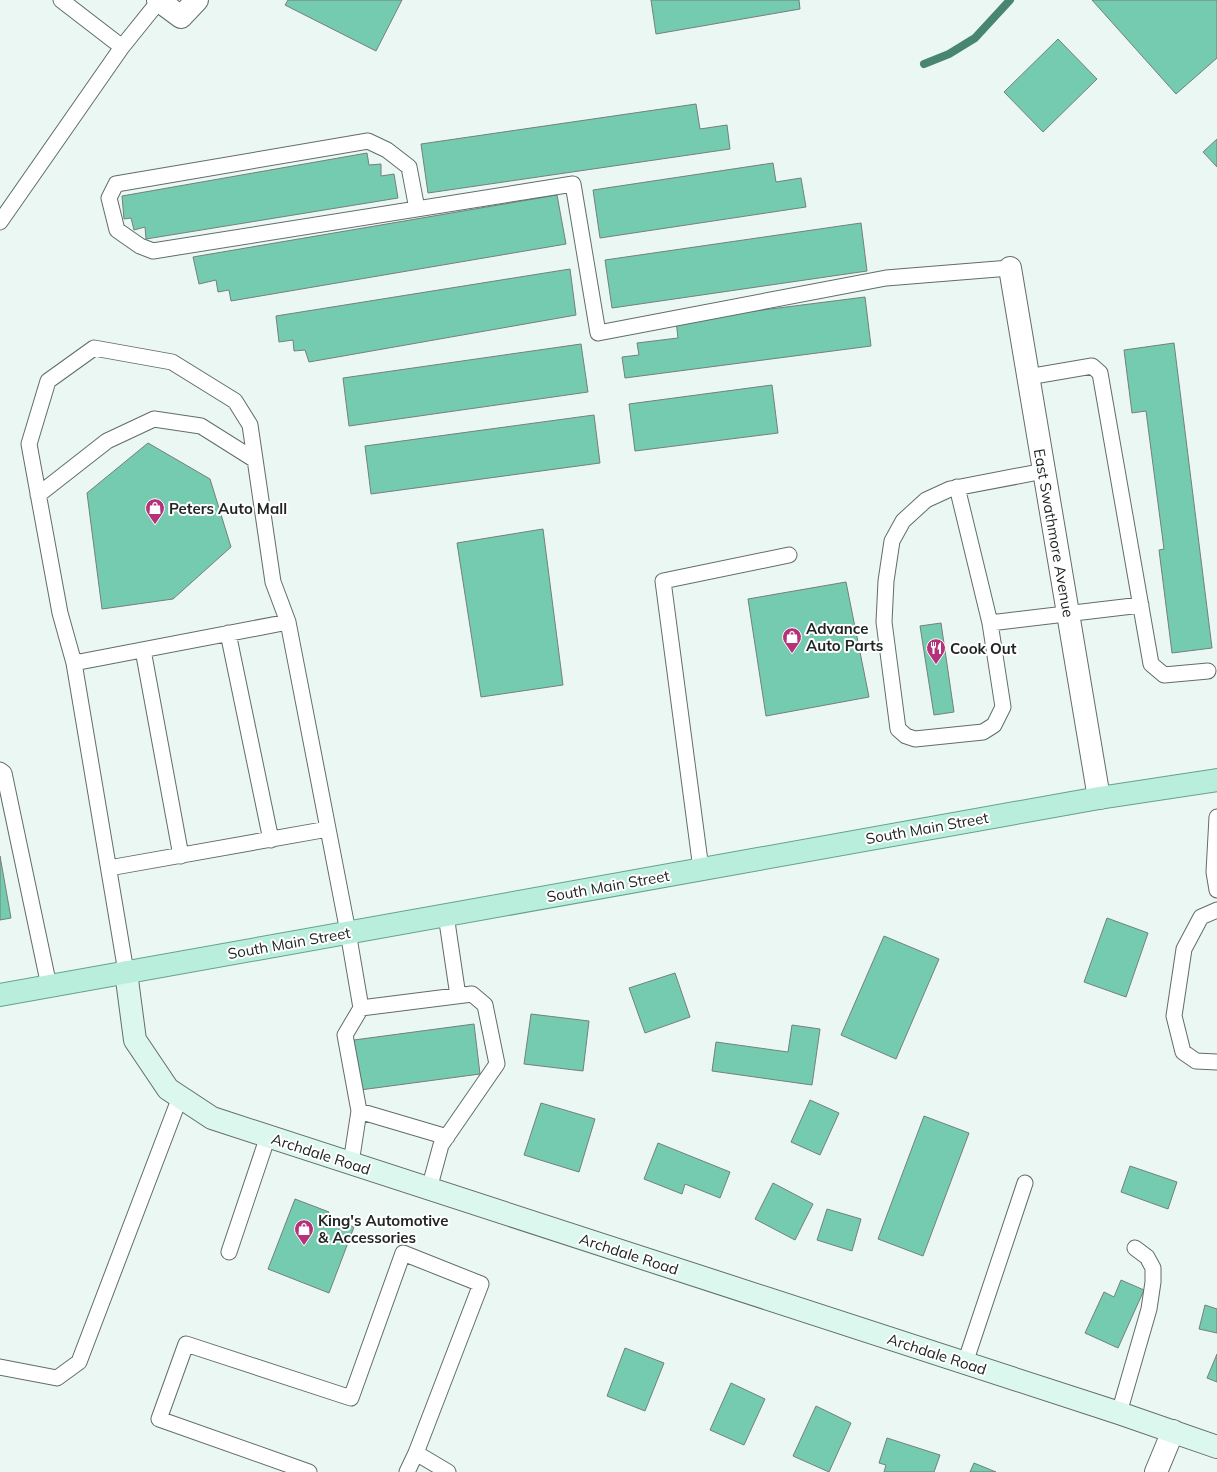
<svg xmlns="http://www.w3.org/2000/svg" width="1217" height="1472" font-family="Mulish,sans-serif">
  <rect width="100%" height="100%" fill="#eaf7f2"/>
  <g fill="none" stroke-linecap="round" stroke-linejoin="round">
    <path stroke="#488672" stroke-width="8" d="M 924,64 L 949,54 L 975,38 L 1010,0"/>
  </g>
  <path fill="#75cbaf" stroke="#74807b" d="M 288,0 L 402,0 L 376,51 L 285,5 Z
    M 651,0 L 799,0 L 800,9 L 656,34 Z
    M 1092,0 L 1217,0 L 1217,58 L 1176,94 Z
    M 1058,39 L 1097,79 L 1043,132 L 1004,92 Z
    M 696,104 L 700,129 L 727,125 L 730,149 L 428,193 L 421,144 Z
    M 1217,139 L 1217,167 L 1203,152 Z
    M 367,153 L 369,165 L 381,164 L 381,176 L 394,174 L 398,198 L 146,239 L 145,227 L 134,230 L 131,218 L 124,219 L 122,196 Z
    M 773,163 L 776,182 L 801,178 L 806,207 L 600,238 L 593,190 Z
    M 557,195 L 566,244 L 231,301 L 229,290 L 218,292 L 216,280 L 199,284 L 193,257 Z
    M 861,223 L 867,271 L 612,308 L 605,260 Z
    M 570,269 L 576,315 L 309,362 L 305,350 L 294,351 L 293,340 L 279,342 L 276,316 Z
    M 865,297 L 871,346 L 625,378 L 622,357 L 639,355 L 637,343 L 678,338 L 676,321 Z
    M 1174,343 L 1212,648 L 1172,653 L 1159,550 L 1164,549 L 1146,411 L 1132,413 L 1124,350 Z
    M 581,344 L 588,392 L 349,426 L 343,378 Z
    M 772,385 L 778,433 L 635,451 L 629,404 Z
    M 594,415 L 600,463 L 371,494 L 365,446 Z
    M 148,443 L 210,479 L 231,547 L 173,599 L 102,609 L 87,493 Z
    M 543,529 L 563,685 L 481,697 L 457,543 Z
    M 846,582 L 869,697 L 766,716 L 748,599 Z
    M 941,623 L 954,712 L 934,715 L 920,626 Z
    M 0,856 L 11,918 L 0,920 Z
    M 1107,918 L 1148,933 L 1126,997 L 1084,982 Z
    M 884,936 L 939,959 L 896,1059 L 841,1035 Z
    M 675,973 L 690,1017 L 645,1033 L 629,988 Z
    M 531,1014 L 589,1021 L 583,1071 L 524,1064 Z
    M 474,1024 L 480,1074 L 360,1090 L 354,1040 Z
    M 792,1025 L 820,1029 L 812,1085 L 712,1071 L 716,1042 L 788,1052 Z
    M 810,1100 L 839,1113 L 820,1155 L 791,1142 Z
    M 541,1103 L 595,1119 L 579,1172 L 524,1155 Z
    M 924,1116 L 969,1133 L 923,1256 L 878,1239 Z
    M 658,1143 L 730,1172 L 720,1198 L 685,1184 L 682,1194 L 644,1179 Z
    M 1130,1166 L 1177,1182 L 1168,1209 L 1121,1192 Z
    M 773,1183 L 813,1204 L 795,1240 L 755,1219 Z
    M 295,1199 L 329,1212 L 327,1216 L 354,1227 L 329,1293 L 268,1269 Z
    M 827,1209 L 861,1219 L 852,1251 L 817,1240 Z
    M 1121,1280 L 1144,1290 L 1118,1348 L 1085,1333 L 1104,1292 L 1114,1297 Z
    M 1205,1305 L 1217,1309 L 1217,1333 L 1199,1329 Z
    M 625,1348 L 664,1363 L 645,1411 L 607,1396 Z
    M 1217,1354 L 1217,1382 L 1207,1378 Z
    M 731,1383 L 765,1399 L 744,1445 L 710,1430 Z
    M 816,1406 L 851,1423 L 829,1472 L 793,1456 Z
    M 887,1438 L 940,1455 L 934,1472 L 884,1472 L 886,1465 L 879,1463 Z
    M 974,1463 L 996,1472 L 970,1472 Z"/>
  <g fill="none" stroke-linecap="round" stroke-linejoin="round">
    <defs>
      <path id="lane" d="M 61,0 L 122,47 L 159,1
        M 417,209 L 409,167 L 387,150 L 368,141 L 116,184 L 109,198 L 117,230 L 140,246 L 153,251 L 573,184 L 598,333 L 886,278 L 1010,268
        M 0,222 L 122,47
        M 1028,377 L 1092,366 L 1100,373 L 1151,664 L 1164,675 L 1208,671
        M 957,487 L 990,623 L 1003,707 L 994,725 L 983,732 L 915,739 L 906,736 L 898,729 L 884,622 L 886,581 L 892,541 L 903,521 L 926,500 L 950,489 L 1044,471
        M 38,495 L 107,441 L 154,419 L 201,426 L 255,460
        M 990,623 L 1141,605
        M 228,633 L 271,840
        M 143,650 L 181,856
        M 74,663 L 60,613 L 29,444 L 48,381 L 94,348 L 172,362 L 235,401 L 250,425 L 273,582 L 288,622
        M 0,770 L 4,773 L 49,986
        M 1217,817 L 1214,872 L 1217,890
        M 109,868 L 328,829
        M 701,869 L 663,581 L 789,555
        M 1217,910 L 1201,917 L 1184,949 L 1174,1016 L 1183,1052 L 1196,1061 L 1217,1062
        M 446,915 L 458,996
        M 126,972 L 74,663 L 288,622 L 348,932 L 361,1008
        M 359,1111 L 447,1137
        M 351,1163 L 359,1111 L 345,1035 L 361,1008 L 472,994 L 485,1005 L 497,1064 L 441,1145 L 429,1189
        M 229,1252 L 268,1136
        M 965,1363 L 1025,1183
        M 0,1367 L 57,1378 L 79,1362 L 180,1097
        M 1119,1413 L 1149,1309 L 1153,1282 L 1153,1268 L 1147,1257 L 1135,1248
        M 416,1453 L 448,1472
        M 309,1472 L 159,1419 L 186,1344 L 351,1398 L 403,1253 L 481,1284 L 416,1453 L 407,1472"/>
      <path id="street" d="M 158,0 L 181,17 L 197,0
        M 1010,268 L 1099,798
        M 1156,1472 L 1173,1431"/>
      <path id="secondary" d="M 126,972 L 135,1040 L 168,1089 L 212,1118 L 1119,1413 L 1217,1447"/>
      <path id="primary" d="M 0,995 L 1099,798 L 1217,780"/>
    </defs>
    <use href="#lane" stroke="#626d69" stroke-width="17"/>
    <use href="#street" stroke="#626d69" stroke-width="24"/>
    <use href="#secondary" stroke="#626d69" stroke-width="24"/>
    <use href="#primary" stroke="#66a18d" stroke-width="24"/>
    <use href="#lane" stroke="#fff" stroke-width="15"/>
    <use href="#street" stroke="#fff" stroke-width="22"/>
    <use href="#secondary" stroke="#dcf7ee" stroke-width="22"/>
    <use href="#primary" stroke="#b9eedd" stroke-width="22"/>
  </g>
  <defs>
    <symbol id="shop-pin" viewBox="-11 -11 22 30"><path d="M0 17L-7.5 6A9.5 9.5 0 1 1 7.5 6Z" fill="#b5327b" stroke="#fff"/><path d="M-5-2.5h2.3a2.7 3.5 0 0 1 5.4 0H5L5.5 6h-11ZM-1.5-2.5h3a1.5 2.3 0 0 0-3 0Z" fill="#fff"/></symbol>
    <symbol id="restaurant-pin" viewBox="-11 -11 22 30"><path d="M0 17L-7.5 6A9.5 9.5 0 1 1 7.5 6Z" fill="#b5327b" stroke="#fff"/><path d="M-5-6h1v4h1v-4h1v4h1v-4h1v5L-1.5 .5V6h-2V.5L-5-1ZM5-6V6H3V1.5H1.5Q1.5-4 5-6Z" fill="#fff"/></symbol>
  </defs>
  <g fill-rule="evenodd">
    <use href="#shop-pin" x="144" y="497" width="22" height="30"/>
    <use href="#shop-pin" x="781" y="626" width="22" height="30"/>
    <use href="#restaurant-pin" x="925" y="637" width="22" height="30"/>
    <use href="#shop-pin" x="293" y="1218" width="22" height="30"/>
  </g>
  <g text-anchor="middle" dominant-baseline="central" stroke-width="4" stroke-linejoin="round" paint-order="stroke">
    <g font-size="15" font-weight="bold" fill="#212624" stroke="#fff" text-anchor="start">
      <text x="169" y="508">Peters Auto Mall</text>
      <text x="806" y="628">Advance<tspan x="806" dy="17">Auto Parts</tspan></text>
      <text x="950" y="648">Cook Out</text>
      <text x="318" y="1220">King's Automotive<tspan x="318" dy="17">&amp; Accessories</tspan></text>
    </g>
    <g font-size="15" fill="#212624" stroke="#fff">
      <text transform="translate(1054 533) rotate(80)">East Swathmore Avenue</text>
      <text transform="translate(927 828) rotate(-10)">South Main Street</text>
      <text transform="translate(608 886) rotate(-10)">South Main Street</text>
      <text transform="translate(289 943) rotate(-10)">South Main Street</text>
      <text transform="translate(321 1154) rotate(18)">Archdale Road</text>
      <text transform="translate(629 1254) rotate(18)">Archdale Road</text>
      <text transform="translate(937 1354) rotate(18)">Archdale Road</text>
    </g>
  </g>
</svg>
